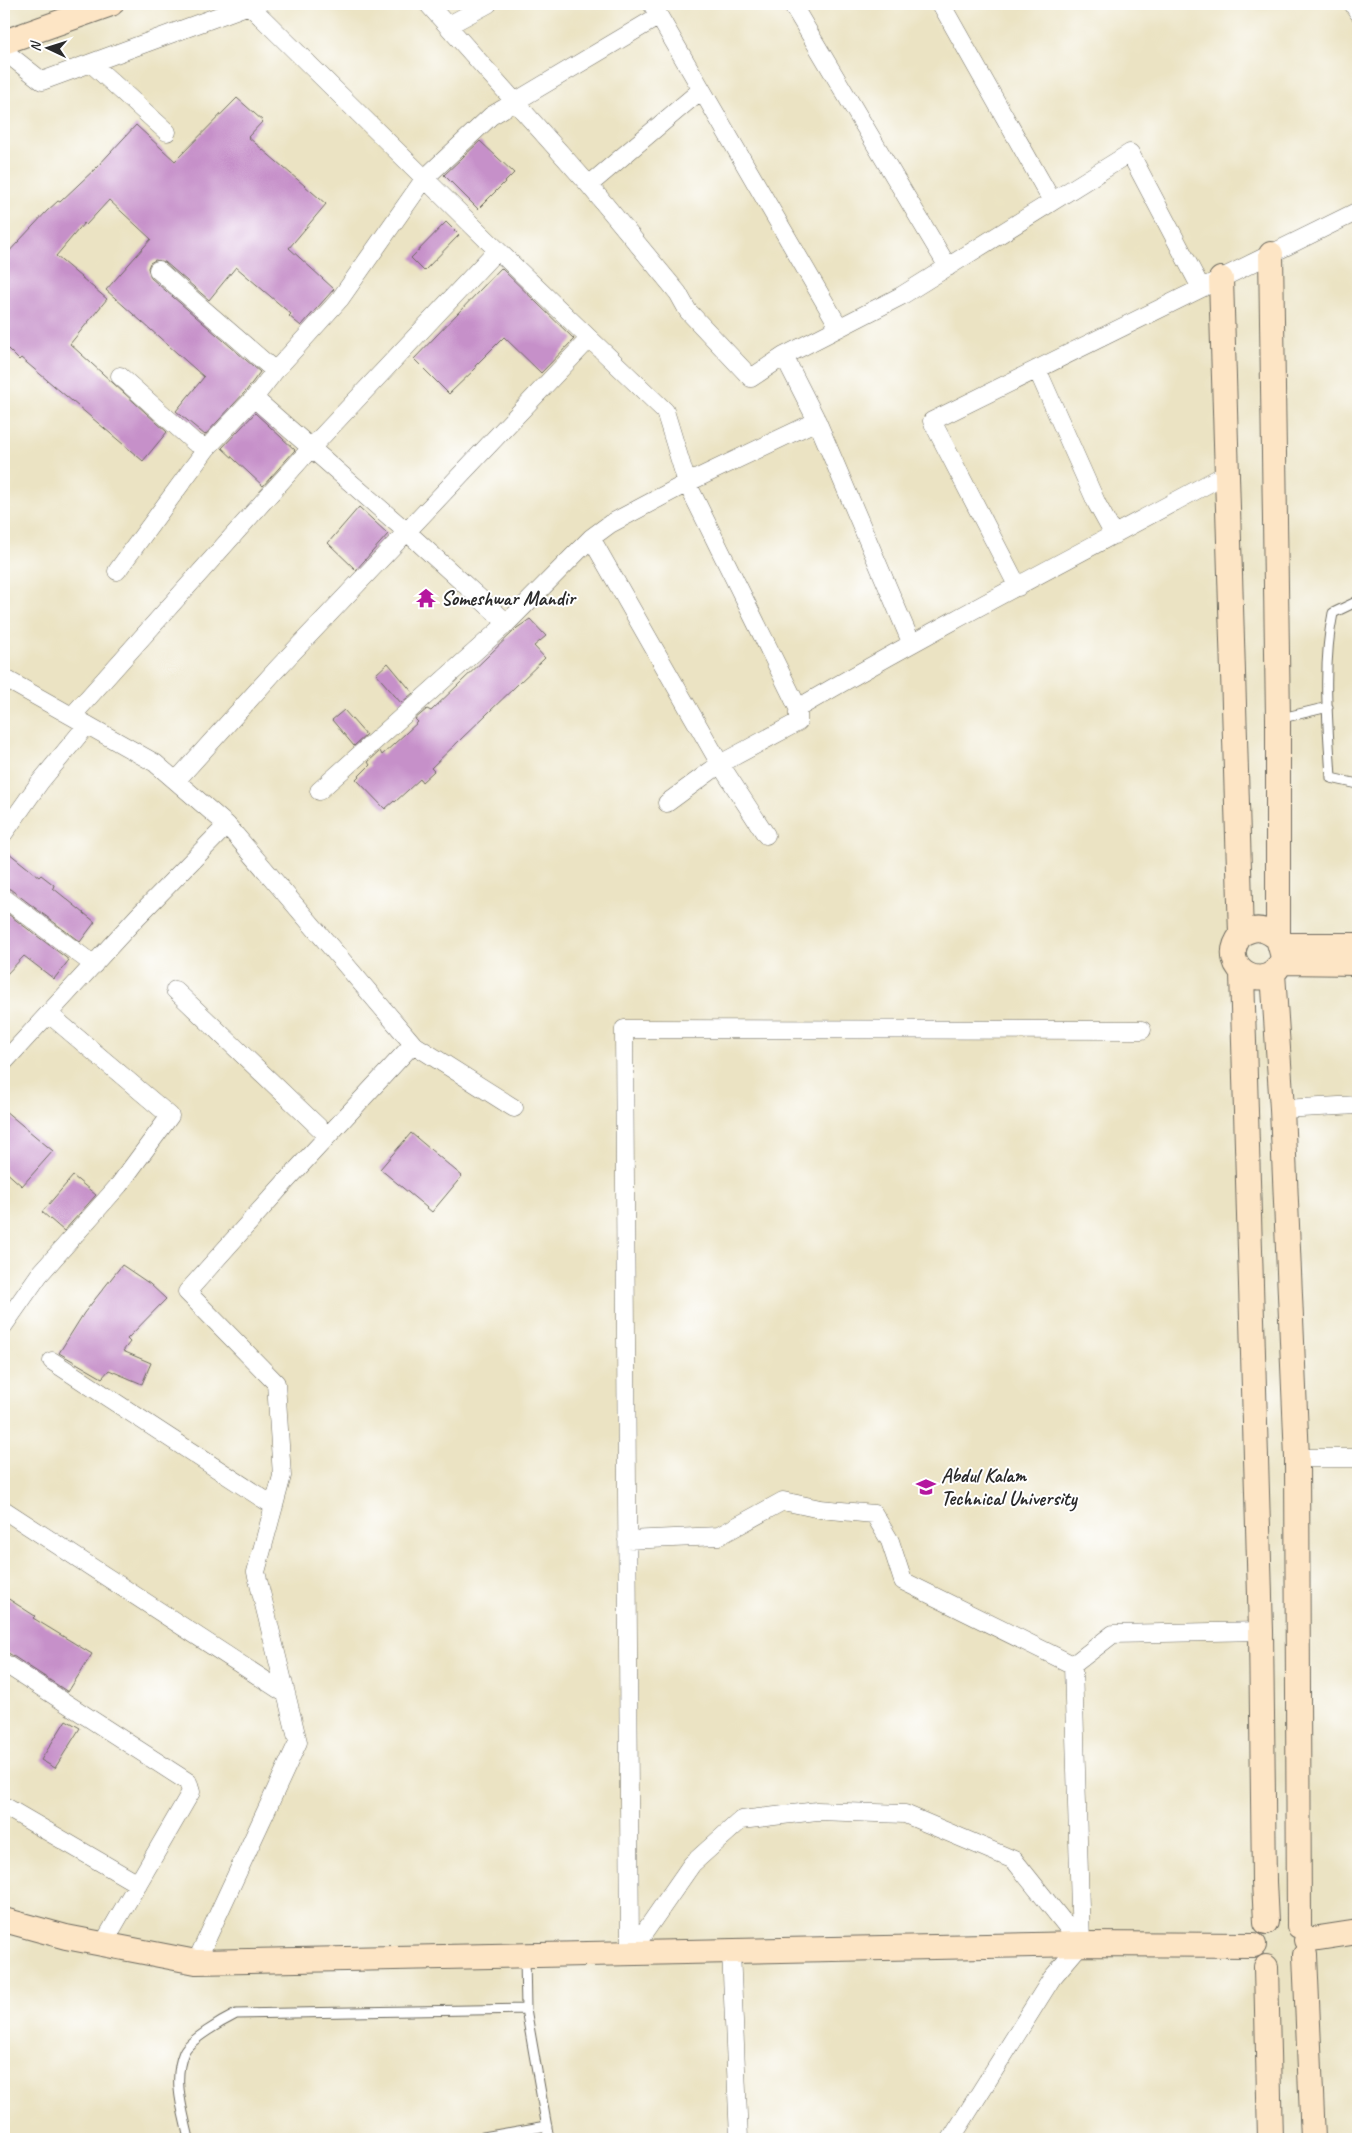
<svg xmlns="http://www.w3.org/2000/svg" width="1362" height="2143" font-family="Caveat,sans-serif">
  <rect width="100%" height="100%" fill="#fff"/>
  <filter id="ink" filterUnits="userSpaceOnUse"><feTurbulence type="fractalNoise" baseFrequency=".02" numOctaves="2"/><feDisplacementMap in="SourceGraphic" scale="10" xChannelSelector="R" yChannelSelector="G"/><feConvolveMatrix kernelMatrix="1 2 1 2 8 2 1 2 1" color-interpolation-filters="sRGB"/></filter>
  <filter id="wash" filterUnits="userSpaceOnUse"><feTurbulence type="fractalNoise" baseFrequency=".0096" numOctaves="4" result="noise"/><feDisplacementMap in="SourceGraphic" scale="20" xChannelSelector="R" yChannelSelector="G"/><feGaussianBlur stdDeviation="1.12" result="paint"/><feColorMatrix in="noise" values="0 0 0 0 0 0 0 0 0 0 0 0 0 0 0 0 0 1.4 0 .05"/><feComposite in="paint" operator="in"/></filter>
  <g filter="url(#wash)">
    <rect width="100%" height="100%" fill="#ebe3c3"/>
    <g id="blocks">
      <path fill="#c690c9" d="M 237,98 L 263,121 L 248,137 L 326,204 L 289,248 L 334,289 L 301,326 L 289,316 L 291,314 L 236,267 L 209,300 L 165,262 L 155,260 L 150,263 L 148,268 L 151,278 L 260,372 L 246,391 L 205,435 L 176,411 L 204,377 L 106,290 L 151,239 L 109,200 L 86,225 L 84,223 L 56,256 L 107,299 L 70,344 L 167,432 L 143,461 L 21,358 L 19,360 L 4,345 L 4,257 L 47,211 L 58,201 L 60,202 L 97,167 L 136,125 L 175,161 Z
        M 480,141 L 514,173 L 478,209 L 444,175 Z
        M 446,222 L 459,235 L 424,271 L 411,258 Z
        M 501,268 L 574,339 L 541,373 L 504,337 L 475,366 L 476,368 L 449,394 L 414,359 Z
        M 255,413 L 295,450 L 263,486 L 222,448 Z
        M 359,507 L 388,534 L 356,570 L 328,543 Z
        M 530,619 L 546,636 L 534,646 L 545,658 L 431,768 L 434,771 L 422,782 L 420,779 L 395,802 L 394,801 L 385,809 L 356,779 L 370,765 L 368,762 L 380,751 L 382,755 L 418,722 L 415,719 L 427,709 L 431,711 L 517,628 Z
        M 388,663 L 413,693 L 401,703 L 376,674 Z
        M 344,710 L 366,735 L 354,746 L 332,720 Z
        M 4,849 L 39,877 L 41,875 L 54,885 L 53,888 L 95,922 L 80,942 L 10,889 L 4,888 Z
        M 4,911 L 69,960 L 54,979 L 24,956 L 4,977 Z
        M 4,1110 L 53,1151 L 22,1186 L 4,1170 Z
        M 411,1133 L 462,1176 L 432,1212 L 380,1169 Z
        M 73,1176 L 96,1195 L 64,1231 L 42,1212 Z
        M 122,1265 L 150,1284 L 166,1299 L 127,1339 L 130,1342 L 123,1351 L 151,1363 L 142,1384 L 109,1370 L 102,1378 L 59,1353 L 84,1313 Z
        M 4,1596 L 35,1616 L 33,1618 L 92,1654 L 68,1692 L 10,1654 L 4,1652 Z
        M 66,1720 L 80,1728 L 55,1768 L 41,1760 Z"/>
    </g>
  </g>
  <g filter="url(#ink)">
    <use href="#blocks" fill-opacity="0" stroke="#6e6b60" stroke-width="1"/>
    <g fill="none" stroke-linecap="round" stroke-linejoin="round">
      <defs>
        <path id="lane" d="M 1358,601 L 1333,613 C 1322,667 1328,723 1331,778 L 1358,784
          M 1278,719 L 1328,707
          M 525,1957 L 526,2009 L 549,2139
          M 189,2139 C 183,2111 172,2080 184,2052 C 189,2040 224,2020 236,2014 L 526,2009
          M 472,2139 L 547,2126"/>
        <path id="street" d="M 428,4 L 589,185 L 678,293 L 688,311 L 751,378 L 784,356 L 901,296 L 1130,153 L 1201,288
          M 652,4 L 839,327
          M 792,4 L 948,267
          M 941,4 L 1052,201
          M 1353,4 L 1358,12
          M 449,25 L 488,4
          M 4,51 L 42,81 L 249,5 L 487,240 L 665,411 L 687,483 L 798,708 L 798,722 L 720,764 L 591,538
          M 92,64 L 167,132
          M 589,185 L 701,90
          M 497,250 L 311,448 L 407,532 L 507,623
          M 158,270 L 275,371
          M 1037,369 L 1097,504 L 1114,535
          M 120,376 L 194,442 L 207,448
          M 817,421 L 911,642
          M 117,571 L 207,448 L 254,398 L 275,371 L 340,299 L 425,178 L 491,116 L 659,16
          M 1018,587 L 932,421 L 1358,211
          M 4,678 L 155,763 L 227,825 L 413,1044 L 288,1179 L 187,1292 L 276,1383 L 282,1476 L 256,1572 L 298,1742 L 196,1962
          M 798,708 C 939,626 1084,551 1228,473
          M 72,716 L 311,448 L 254,398
          M 176,781 L 275,671 L 589,339
          M 319,791 L 507,623 L 591,538 L 610,524 L 687,483 L 817,421 L 784,356
          M 667,803 L 720,764 L 766,835
          M 4,833 L 40,782 L 87,725
          M 4,898 L 94,965
          M 175,990 L 328,1136
          M 413,1044 L 514,1108
          M 4,1062 L 138,916 L 227,825
          M 1282,1109 L 1358,1105
          M 4,1325 L 39,1275 L 119,1185 L 170,1116 L 49,1014
          M 52,1361 L 274,1506
          M 1297,1458 L 1358,1458
          M 4,1510 L 286,1694
          M 627,1540 L 719,1536 L 783,1501 L 820,1509 L 874,1514 L 890,1541 L 903,1581 L 1073,1665 L 1113,1634 L 1261,1631
          M 4,1663 L 188,1782 L 191,1792 L 103,1944
          M 4,1806 L 138,1884
          M 731,1951 L 739,2139
          M 630,1953 L 624,1029 L 1142,1030
          M 630,1953 L 692,1864 L 741,1820 L 817,1811 L 905,1814 L 1014,1860 L 1081,1944
          M 951,2139 L 1052,1978 L 1081,1944 L 1073,1665"/>
        <path id="secondary" d="M 4,42 L 111,4
          M 1271,254 L 1278,719 L 1278,939
          M 1221,279 L 1241,935 C 1214,970 1271,998 1283,957 L 1278,939 C 1266,928 1255,926 1241,935
          M 1281,945 L 1358,945
          M 1281,962 L 1358,963
          M 1242,973 L 1261,1631 L 1264,1882 L 1266,1922
          M 1273,973 L 1282,1109 L 1297,1458 L 1299,1926
          M 4,1920 L 66,1937 L 196,1962 L 1081,1944 L 1254,1945
          M 1306,1940 L 1358,1932
          M 1305,1955 L 1313,2139
          M 1266,1967 L 1270,2139"/>
      </defs>
      <use href="#lane" stroke="#6e6b60" stroke-width="11"/>
      <use href="#street" stroke="#6e6b60" stroke-width="19"/>
      <use href="#secondary" stroke="#6e6b60" stroke-width="26"/>
      <use href="#lane" stroke="#fff" stroke-width="9"/>
      <use href="#street" stroke="#fff" stroke-width="18"/>
      <use href="#secondary" stroke="#fde5c5" stroke-width="24"/>
    </g>
  </g>
  <defs>
    <symbol id="temple-bare" viewBox="-9 -9 18 18"><path d="M0-6L5-2H3V0L6.5 2.5H4V6H1.5V3h-3V6H-4V2.5H-6.5L-3 0V-2H-5Z" fill="#b5179e" stroke="#fff" stroke-width="2.5" paint-order="stroke"/></symbol>
    <symbol id="university-bare" viewBox="-9 -9 18 18"><path d="M0-5L7-2L0 1L-7-2ZM-4 1L0 2.5L4 1V4Q0 6-4 4Z" fill="#b5179e" stroke="#fff" stroke-width="2.5" paint-order="stroke"/></symbol>
  </defs>
  <g fill-rule="evenodd">
    <use href="#temple-bare" x="412" y="584" width="28" height="28"/>
    <use href="#university-bare" x="912" y="1473" width="28" height="28"/>
  </g>
  <g text-anchor="middle" dominant-baseline="central" stroke-width="4" stroke-linejoin="round" paint-order="stroke">
    <g font-size="20" font-weight="bold" fill="#2b2b2b" stroke="#fff" text-anchor="start">
      <text x="441" y="598">Someshwar Mandir</text>
      <text x="941" y="1475">Abdul Kalam<tspan x="941" dy="23">Technical University</tspan></text>
    </g>
  </g>
  <rect width="1362" height="2143" fill="none" stroke="#fff" stroke-width="20"/>
  <g transform="translate(48 48) rotate(274)" stroke="#ffffff" stroke-width="4" paint-order="stroke">
  <path d="M0-4L9 19L0 12L-9 19Z" fill="#2b2b2b"/>
  <text y="-8" font-size="14" font-weight="bold" text-anchor="middle" fill="#2b2b2b">N</text>
  </g>
</svg>
